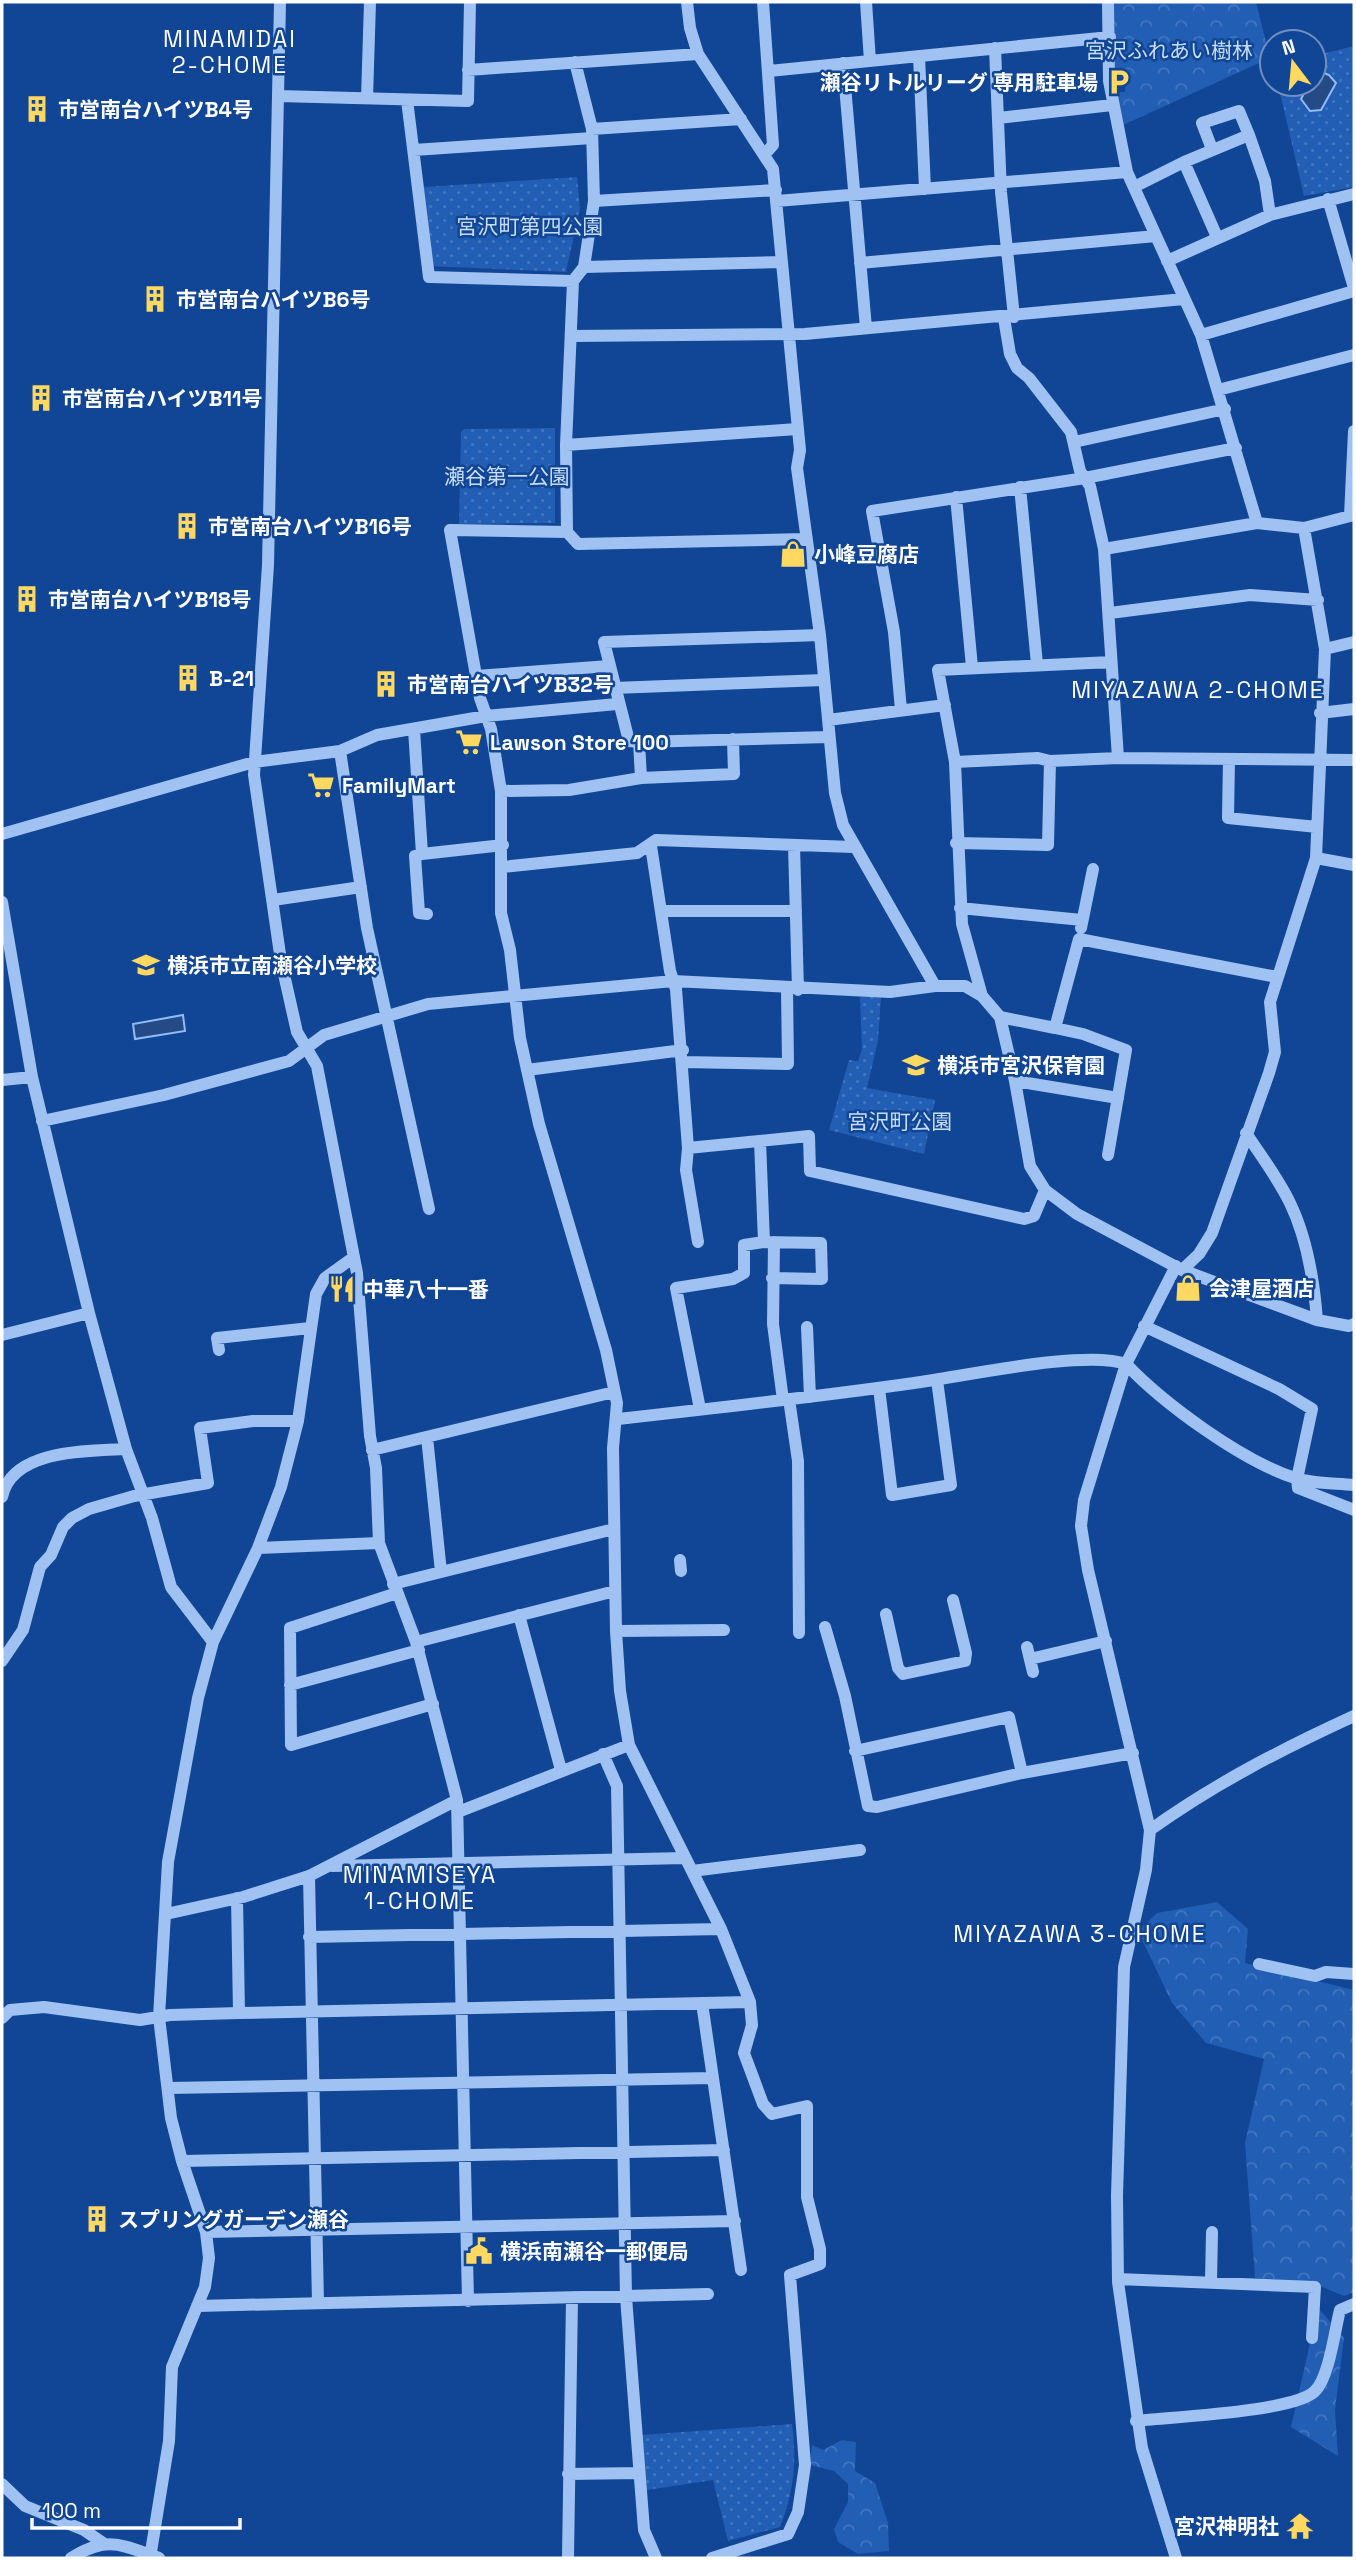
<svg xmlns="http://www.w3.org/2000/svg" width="1356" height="2560" font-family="'Space Grotesk','Noto Sans JP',sans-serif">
  <defs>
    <pattern id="grass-dots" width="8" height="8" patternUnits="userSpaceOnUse" patternTransform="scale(1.75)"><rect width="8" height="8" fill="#225eb4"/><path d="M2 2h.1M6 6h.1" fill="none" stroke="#4376bf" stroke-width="1.8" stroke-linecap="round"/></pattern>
    <pattern id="forest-crowns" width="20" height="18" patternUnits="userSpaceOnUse" patternTransform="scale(1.75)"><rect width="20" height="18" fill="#225eb4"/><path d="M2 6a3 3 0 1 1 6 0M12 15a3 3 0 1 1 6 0" fill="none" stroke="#4376bf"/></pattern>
  </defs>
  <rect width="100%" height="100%" fill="#114595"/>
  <path fill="url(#grass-dots)" d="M 1354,46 L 1354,187 L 1304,196 L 1278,84 L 1314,84 L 1314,56 Z
    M 577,177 L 580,208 L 566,272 L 428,266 L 424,187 Z
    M 555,428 L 555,523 L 459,524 L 461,432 L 464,429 Z
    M 860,997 L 881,997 L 878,1041 L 867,1088 L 935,1100 L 924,1154 L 829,1130 L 849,1060 L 858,1061 L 862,1049 Z
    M 792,2424 C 797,2460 794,2493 780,2527 L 728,2541 L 713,2480 L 647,2490 L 642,2435 Z"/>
  <path fill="url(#forest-crowns)" d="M 1110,2 L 1256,2 L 1270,58 L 1121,126 L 1114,92 L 1125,92 L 1126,73 L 1113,72 Z
    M 1217,1902 L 1248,1929 L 1245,1963 L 1354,1990 L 1354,2292 L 1344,2296 L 1320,2286 L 1255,2278 L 1245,2143 L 1264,2059 L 1206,2043 L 1172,2003 L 1138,1931 L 1157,1913 Z
    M 1318,2308 L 1344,2337 L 1335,2410 L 1338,2456 L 1291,2427 Z
    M 842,2440 L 856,2442 L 855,2471 L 875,2483 L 888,2523 L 889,2551 L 858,2554 L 838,2542 L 834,2529 L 848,2502 L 848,2484 L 834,2471 L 810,2465 L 812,2445 L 823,2450 Z"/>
  <path fill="#244b86" stroke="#91bcf7" stroke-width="2" d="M 1322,72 L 1329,75 L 1336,83 L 1321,110 L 1310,111 L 1301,99 L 1309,84 L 1314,84 L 1315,74 Z
    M 183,1015 L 185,1031 L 135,1039 L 133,1024 Z"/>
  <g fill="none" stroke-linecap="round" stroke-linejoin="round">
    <path stroke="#9fc2f3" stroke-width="12" d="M 280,2 L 268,565 L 254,775 L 281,961 L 297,1032 L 317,1066 L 357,1273 L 370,1436 L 376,1468 L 379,1543 L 416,1642 L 457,1800 L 468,2301
      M 687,2 L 690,28 L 698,54 L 773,169 L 800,450 L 797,468 L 820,635 L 835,793 L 843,825 L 935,986
      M 763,2 L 773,145 L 764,155
      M 866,2 L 870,61
      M 1108,2 L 1109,81 L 1127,172 L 1201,335 L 1257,523
      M 995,48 L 1001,192 L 1014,317
      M 919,56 L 925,189
      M 843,63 L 866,328
      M 468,70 L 698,54
      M 769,71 L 1110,37
      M 278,96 L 468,101 L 470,2
      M 367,98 L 370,2
      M 407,100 L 429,277 L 573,281
      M 999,118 L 1112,105
      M 592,129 L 741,119
      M 1212,149 L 1202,123 L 1239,111 L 1249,135
      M 414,150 L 592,138
      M 1184,162 L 1217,237
      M 1134,187 L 1184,162 L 1249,135 L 1265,181 L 1270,215
      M 1328,199 L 1354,288
      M 594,201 L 776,190
      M 777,201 L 1127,172
      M 1167,261 L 1270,215 L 1354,194
      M 860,263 L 1156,236
      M 584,267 L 782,262
      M 1004,318 L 1010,354 L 1017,368 L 1029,378 L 1071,432 L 1080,471 L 1090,486 L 1104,549 L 1118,758
      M 1201,335 L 1354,291
      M 571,336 L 805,334 L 1184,299
      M 1218,390 L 1354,355
      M 1074,442 L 1225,409
      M 566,445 L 797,429
      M 1020,487 L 1037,664
      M 956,497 L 972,667
      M 1350,516 L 1354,431
      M 567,532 L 566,445 L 573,281 L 584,267 L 594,201 L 592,129 L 575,62
      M 1104,549 L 1257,523 L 1304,528 L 1354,515
      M 1110,613 L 1250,595 L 1318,600
      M 1325,649 L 1354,642
      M 476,676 L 609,666
      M 614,688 L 824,680
      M 901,710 L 894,632 L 872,511 L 1085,478 L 1236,448
      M 1320,713 L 1354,709
      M 828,720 L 945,705
      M 414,729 L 422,854 L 503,845
      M 639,742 L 829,737
      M 340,751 L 367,928 L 429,1209
      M 1229,759 L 1228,818 L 1317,827
      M 955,762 L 1038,758 L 1050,761 L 1118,758 L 1354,760
      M 641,778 L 639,742 L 629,741 L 604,642 L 820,635
      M 501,791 L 569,790 L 641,778 L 734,774 L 733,739
      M 2,834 L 254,762 L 340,751 L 377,735 L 486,716 L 617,704
      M 956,843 L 1048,845 L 1050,761
      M 794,845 L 798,990
      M 651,846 L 670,971 L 676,989 L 688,1148 L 686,1170 L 698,1242
      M 422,854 L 415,856 L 419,913 L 427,914
      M 1316,858 L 1354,865
      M 502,867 L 637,853 L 656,840 L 853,847
      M 273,900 L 361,887
      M 2,902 L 32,1077
      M 960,908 L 1082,920
      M 661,911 L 796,911
      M 1081,928 L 1093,869
      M 982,996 L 962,924 L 955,762 L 938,670 L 1111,662
      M 1000,1017 L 1055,1028 L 1079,939 L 1277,977
      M 1055,1028 L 1083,1034 L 1126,1050 L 1108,1155
      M 683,1062 L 788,1064 L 787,989
      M 527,1070 L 683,1050
      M 2,1080 L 32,1077 L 89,1313 L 126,1449 L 152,1518 L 171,1587 L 213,1642
      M 1015,1081 L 1118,1098
      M 42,1121 L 164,1095 L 289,1061 L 324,1035 L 428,1004 L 673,981 L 890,992 L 935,986 L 965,986 L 982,996 L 1000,1017 L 1015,1081 L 1030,1166 L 1045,1190 L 1077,1214 L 1182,1270 L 1317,1320 L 1349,1326 L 1354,1324
      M 1246,1133 C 1261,1156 1278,1178 1290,1203 C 1307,1238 1314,1281 1317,1320
      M 760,1141 L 764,1242
      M 688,1148 L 809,1136 L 810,1171 L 1024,1219 L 1034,1216 L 1045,1190
      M 774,1242 L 773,1324 L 783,1400
      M 1176,1266 L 1126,1364 L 1084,1500 L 1081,1526 L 1088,1570 L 1150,1830 L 1146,1870 L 1124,1967 L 1117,2196 L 1118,2282 L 1142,2448 L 1176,2558
      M 1182,1270 L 1199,1254 L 1212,1233 L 1269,1073 L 1275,1052 L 1270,1002 L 1316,858 L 1325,649 L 1304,528
      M 1144,1326 L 1279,1389 L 1312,1409 L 1297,1479 L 1298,1488 L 1354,1510
      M 807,1327 L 810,1397
      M 2,1335 L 89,1313
      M 219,1350 L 217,1338 L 310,1328
      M 879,1388 L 892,1495 L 951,1485 L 937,1380
      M 789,1399 L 798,1461 L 799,1633
      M 700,1409 L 676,1288 L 733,1279 L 744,1273 L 744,1245 L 764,1242 L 821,1243 L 822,1279 L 772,1278
      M 618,1419 C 717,1408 816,1397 914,1383 C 961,1377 1086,1349 1126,1364 C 1164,1404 1242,1461 1295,1478 C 1313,1484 1336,1483 1354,1485
      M 427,1437 L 441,1572
      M 372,1450 L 614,1392
      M 2,1497 C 12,1449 88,1451 126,1449
      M 258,1548 L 379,1543
      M 680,1560 L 681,1571
      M 393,1584 L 614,1529
      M 397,1593 L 290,1628 L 291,1745 L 433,1704
      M 886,1614 L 898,1668 L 903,1674 L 965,1661 L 966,1653 L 953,1600
      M 519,1615 L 561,1770
      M 825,1627 L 845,1696 L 868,1806 L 877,1807 L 1022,1773 L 1133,1753
      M 616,1631 L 724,1630
      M 416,1642 L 615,1591
      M 1027,1647 L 1033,1672
      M 1030,1659 L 1106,1641
      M 2,1661 L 23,1630 L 40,1567 L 51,1555 L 63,1527 L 72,1518 L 89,1509 L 134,1496 L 208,1483 L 200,1428 L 253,1421 L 298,1421
      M 290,1685 L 419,1650
      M 855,1751 L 1009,1717 L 1022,1773
      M 603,1754 L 617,1786 L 626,2297 L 644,2530 L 656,2558
      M 458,1812 L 629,1745
      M 1150,1830 C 1214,1784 1282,1749 1354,1716
      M 332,1866 L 685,1858
      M 692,1871 L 860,1850
      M 309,1876 L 318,2303
      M 237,1898 L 239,2013
      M 166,1914 L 243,1897 L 309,1876 L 457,1800
      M 309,1937 L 721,1929
      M 1259,1964 L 1315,1976 L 1326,1972 L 1354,1974
      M 702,2003 L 741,2270
      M 2,2018 L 10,2010 L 44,2007 L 140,2020 L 170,2015 L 239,2013 L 750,2002
      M 168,2088 L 713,2078
      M 182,2161 L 724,2150
      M 206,2232 L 735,2221
      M 1118,2279 L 1315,2287 L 1312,2338
      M 1211,2282 L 1212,2232
      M 197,2306 L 708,2294
      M 1136,2421 C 1170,2417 1295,2412 1315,2391 C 1329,2378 1335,2329 1340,2310 L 1354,2304
      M 568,2474 L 639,2473
      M 2,2484 L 25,2506 L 84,2530 L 103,2543
      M 71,2558 C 108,2535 121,2545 159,2558
      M 150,2558 L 169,2441 L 172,2367 L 205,2287 L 209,2258 L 206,2232 L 182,2161 L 171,2118 L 159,2017 L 168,1862 L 198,1698 L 213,1642 L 258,1548 L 281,1487 L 298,1421 L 316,1294 L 325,1278 L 354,1257
      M 568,2558 L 572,2298
      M 712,2558 L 788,2534 L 798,2512 L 805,2465 L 790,2275 L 820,2264 L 820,2249 L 807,2197 L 807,2106 L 772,2114 L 763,2104 L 744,2053 L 752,2025 L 750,2002 L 721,1929 L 629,1745 L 620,1691 L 616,1631 L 613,1448 L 617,1403 L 606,1350 L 539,1124 L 520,1038 L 510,950 L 501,913 L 501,791 L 491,729 L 480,698 L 450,530 L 567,532 L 578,544 L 805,539"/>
  </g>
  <defs>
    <symbol id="parking-bare" viewBox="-9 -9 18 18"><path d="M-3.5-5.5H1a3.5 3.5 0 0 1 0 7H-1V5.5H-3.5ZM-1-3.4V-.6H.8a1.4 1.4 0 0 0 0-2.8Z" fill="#ffd861" stroke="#114595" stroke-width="2.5" paint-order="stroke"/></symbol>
    <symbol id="building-bare" viewBox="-9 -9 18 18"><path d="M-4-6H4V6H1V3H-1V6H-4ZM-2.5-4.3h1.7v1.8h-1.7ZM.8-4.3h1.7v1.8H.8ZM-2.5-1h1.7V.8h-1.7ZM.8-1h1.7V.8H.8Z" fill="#ffd861" stroke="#114595" stroke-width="2.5" paint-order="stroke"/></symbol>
    <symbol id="shop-bare" viewBox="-9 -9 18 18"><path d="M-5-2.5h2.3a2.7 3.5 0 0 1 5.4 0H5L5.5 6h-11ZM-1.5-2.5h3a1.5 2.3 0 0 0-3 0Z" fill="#ffd861" stroke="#114595" stroke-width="2.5" paint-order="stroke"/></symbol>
    <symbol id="supermarket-bare" viewBox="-9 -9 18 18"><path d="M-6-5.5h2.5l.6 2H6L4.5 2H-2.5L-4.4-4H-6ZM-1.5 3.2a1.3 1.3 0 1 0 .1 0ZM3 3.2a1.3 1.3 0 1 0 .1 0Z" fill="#ffd861" stroke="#114595" stroke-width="2.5" paint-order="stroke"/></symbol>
    <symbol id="school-bare" viewBox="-9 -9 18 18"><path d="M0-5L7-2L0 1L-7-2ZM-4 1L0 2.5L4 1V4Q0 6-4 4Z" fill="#ffd861" stroke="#114595" stroke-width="2.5" paint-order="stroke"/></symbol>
    <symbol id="restaurant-bare" viewBox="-9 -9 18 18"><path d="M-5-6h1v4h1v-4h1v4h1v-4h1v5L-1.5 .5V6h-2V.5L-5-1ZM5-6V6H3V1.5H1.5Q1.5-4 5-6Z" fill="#ffd861" stroke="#114595" stroke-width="2.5" paint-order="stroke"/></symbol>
    <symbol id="civic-bare" viewBox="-9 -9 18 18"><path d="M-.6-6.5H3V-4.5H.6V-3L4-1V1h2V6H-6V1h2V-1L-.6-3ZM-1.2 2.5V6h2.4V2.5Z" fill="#ffd861" stroke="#114595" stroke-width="2.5" paint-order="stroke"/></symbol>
    <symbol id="temple-bare" viewBox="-9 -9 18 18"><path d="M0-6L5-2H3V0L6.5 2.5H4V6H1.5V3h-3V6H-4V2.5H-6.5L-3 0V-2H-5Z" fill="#ffd861" stroke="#114595" stroke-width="2.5" paint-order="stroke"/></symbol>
  </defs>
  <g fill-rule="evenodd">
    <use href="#parking-bare" x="1100" y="63" width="38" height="38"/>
    <use href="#building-bare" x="18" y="90" width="38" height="38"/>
    <use href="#building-bare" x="136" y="280" width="38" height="38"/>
    <use href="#building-bare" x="22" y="379" width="38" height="38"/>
    <use href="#building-bare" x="168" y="507" width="38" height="38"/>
    <use href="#shop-bare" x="774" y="535" width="38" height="38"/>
    <use href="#building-bare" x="8" y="580" width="38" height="38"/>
    <use href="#building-bare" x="169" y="659" width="38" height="38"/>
    <use href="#building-bare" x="367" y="665" width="38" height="38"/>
    <use href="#supermarket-bare" x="450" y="723" width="38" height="38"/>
    <use href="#supermarket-bare" x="302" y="766" width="38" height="38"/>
    <use href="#school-bare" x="127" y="946" width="38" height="38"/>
    <use href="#school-bare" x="897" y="1046" width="38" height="38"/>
    <use href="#shop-bare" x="1169" y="1269" width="38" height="38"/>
    <use href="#restaurant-bare" x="323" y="1270" width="38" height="38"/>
    <use href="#building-bare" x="78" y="2200" width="38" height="38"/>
    <use href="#civic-bare" x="460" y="2232" width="38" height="38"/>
    <use href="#temple-bare" x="1281" y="2507" width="38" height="38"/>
  </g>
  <g text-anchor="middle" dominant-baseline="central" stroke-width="5" stroke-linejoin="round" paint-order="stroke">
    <g font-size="21" fill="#c7ddfd" stroke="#114595">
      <text x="1169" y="50">宮沢ふれあい樹林</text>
      <text x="530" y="226">宮沢町第四公園</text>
      <text x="507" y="476">瀬谷第一公園</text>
      <text x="900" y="1121">宮沢町公園</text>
    </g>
    <g font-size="21" font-weight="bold" fill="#fff" stroke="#114595" text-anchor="start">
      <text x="1098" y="82" text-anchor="end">瀬谷リトルリーグ 専用駐車場</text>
      <text x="58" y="109">市営南台ハイツB4号</text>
      <text x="176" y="299">市営南台ハイツB6号</text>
      <text x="62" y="398">市営南台ハイツB11号</text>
      <text x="208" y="526">市営南台ハイツB16号</text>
      <text x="814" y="554">小峰豆腐店</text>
      <text x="48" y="599">市営南台ハイツB18号</text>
      <text x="209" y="678">B-21</text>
      <text x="407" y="684">市営南台ハイツB32号</text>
      <text x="490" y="742">Lawson Store 100</text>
      <text x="342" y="785">FamilyMart</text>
      <text x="167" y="965">横浜市立南瀬谷小学校</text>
      <text x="937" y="1065">横浜市宮沢保育園</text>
      <text x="1209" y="1288">会津屋酒店</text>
      <text x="363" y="1289">中華八十一番</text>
      <text x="118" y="2219">スプリングガーデン瀬谷</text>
      <text x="500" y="2251">横浜南瀬谷一郵便局</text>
      <text x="1279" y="2526" text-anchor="end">宮沢神明社</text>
    </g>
    <g font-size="23" letter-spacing="2" fill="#fff" stroke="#114595">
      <text x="230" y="39">MINAMIDAI<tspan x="230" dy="26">2-CHOME</tspan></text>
      <text x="1198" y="690">MIYAZAWA 2-CHOME</text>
      <text x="420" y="1875">MINAMISEYA<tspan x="420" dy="26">1-CHOME</tspan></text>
      <text x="1080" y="1934">MIYAZAWA 3-CHOME</text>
    </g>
  </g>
  <rect width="1356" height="2560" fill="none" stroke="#ffffff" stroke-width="7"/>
  <g transform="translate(1293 63) rotate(344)"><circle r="33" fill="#114595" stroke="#708fbf" stroke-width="2"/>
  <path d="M0-5L12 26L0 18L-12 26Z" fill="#ffd861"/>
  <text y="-10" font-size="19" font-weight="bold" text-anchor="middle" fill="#ffffff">N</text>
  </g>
  <path d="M32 2518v10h208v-10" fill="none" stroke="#ffffff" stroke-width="3.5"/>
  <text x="42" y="2518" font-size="21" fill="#ffffff" stroke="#114595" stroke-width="5" paint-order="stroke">100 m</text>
</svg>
